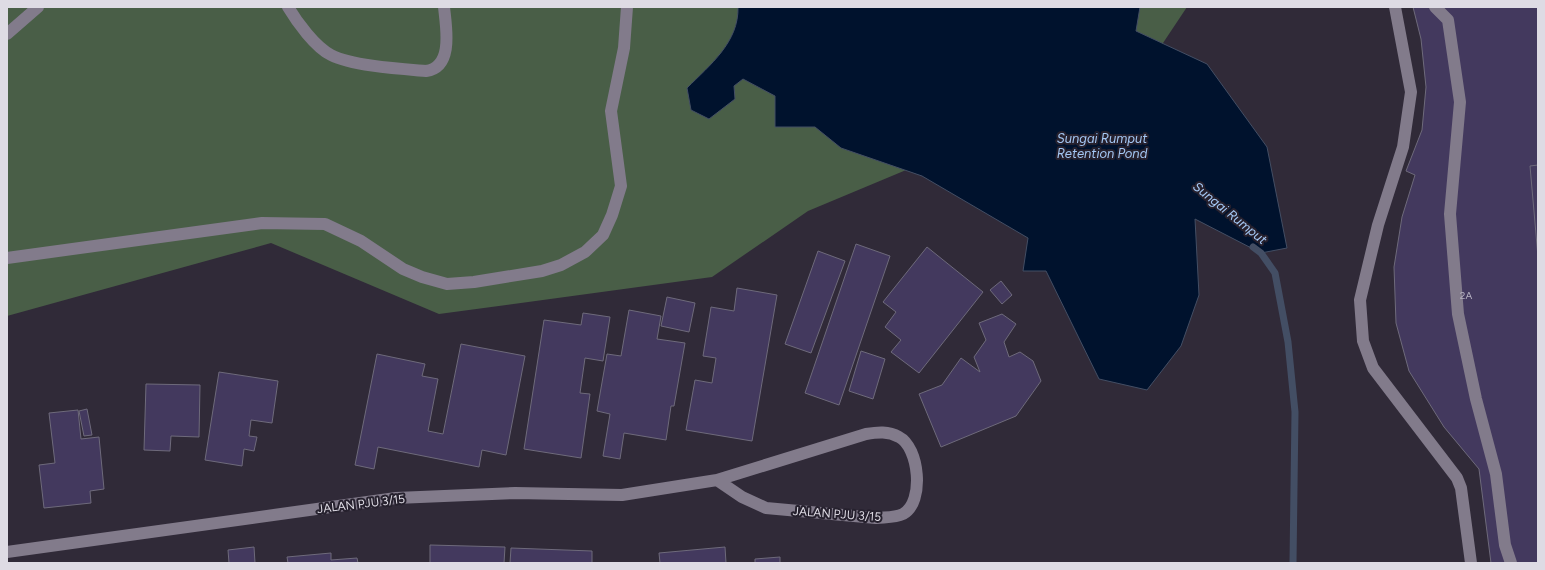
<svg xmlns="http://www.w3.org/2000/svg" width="1545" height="570" font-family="Figtree,sans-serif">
  <rect width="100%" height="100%" fill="#302a38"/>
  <path fill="#495e47" d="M 7,7 L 1187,7 L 1145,70 L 808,211 L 712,277 L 439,314 L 271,243 L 7,316 Z"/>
  <path fill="#00122d" stroke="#434e64" d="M 738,7 L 1140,7 L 1136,31 L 1207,64 L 1267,147 L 1287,248 L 1261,253 L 1195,219 L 1199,295 L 1181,346 L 1147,390 L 1099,379 L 1046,271 L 1023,271 L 1028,238 L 922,176 L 841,148 L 815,127 L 775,127 L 775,96 L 743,79 L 734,86 L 735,99 L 709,119 L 691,110 L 687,88 C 710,65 739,42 738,7 Z"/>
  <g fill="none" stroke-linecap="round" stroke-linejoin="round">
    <path stroke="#434e64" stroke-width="7" d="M 1253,247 L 1261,253 L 1275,273 L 1288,342 L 1295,412 L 1293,563"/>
  </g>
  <path fill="#43395e" stroke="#6e6a7b" d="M 1413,7 L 1538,7 L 1538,563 L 1491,563 L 1479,469 L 1444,427 L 1409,371 L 1396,323 L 1394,267 L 1402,217 L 1415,175 L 1406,171 L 1422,130 L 1426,87 L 1421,39 Z
    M 1538,165 L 1538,257 L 1530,166 Z
    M 856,244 L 890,256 L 839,405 L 805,393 Z
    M 927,247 L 983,292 L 919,373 L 891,352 L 901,340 L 885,327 L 896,312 L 883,302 Z
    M 818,251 L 845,261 L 811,353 L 785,344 Z
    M 1001,281 L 1012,295 L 1002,304 L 990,290 Z
    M 737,288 L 777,295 L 752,441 L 686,430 L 695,380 L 712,383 L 716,358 L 703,356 L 711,307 L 734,311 Z
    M 667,297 L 695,303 L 689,332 L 661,326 Z
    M 629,310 L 661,316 L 657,339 L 685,343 L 674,406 L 671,406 L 666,440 L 624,433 L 620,459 L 603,456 L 610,414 L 597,411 L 607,354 L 621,356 Z
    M 583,313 L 610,317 L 603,361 L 585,358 L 580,393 L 590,394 L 581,458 L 524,449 L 544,320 L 581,325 Z
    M 1002,314 L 1016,324 L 1004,342 L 1009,357 L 1020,352 L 1033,361 L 1041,381 L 1016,416 L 941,447 L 919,394 L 942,385 L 961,358 L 980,372 L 974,357 L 986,340 L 979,323 Z
    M 461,344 L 525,356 L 506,455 L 482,450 L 479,467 L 378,447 L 374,469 L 355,465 L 377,354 L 425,364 L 422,376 L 438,379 L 428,431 L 443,434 Z
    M 861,351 L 885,359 L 873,399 L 849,391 Z
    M 219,372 L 278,381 L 272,423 L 251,420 L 249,436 L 257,437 L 254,451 L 244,449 L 242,466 L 205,460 Z
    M 146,384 L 200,385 L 199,437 L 171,436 L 170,451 L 144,450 Z
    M 87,409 L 92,435 L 84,436 L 79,411 Z
    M 78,410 L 81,439 L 99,437 L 104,489 L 90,491 L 91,503 L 44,508 L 39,465 L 55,463 L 49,413 Z
    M 430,545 L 505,547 L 504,563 L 430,563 Z
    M 254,547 L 255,563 L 229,563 L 228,550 Z
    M 725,547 L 726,563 L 660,563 L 659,553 Z
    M 511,548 L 592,551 L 592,563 L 510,563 Z
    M 331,553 L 331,560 L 357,558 L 358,563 L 288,563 L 287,557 Z
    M 780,557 L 780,563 L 755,563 L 755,559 Z"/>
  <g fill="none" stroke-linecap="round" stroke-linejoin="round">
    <path stroke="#827b8b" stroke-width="12" d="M 288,7 C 297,22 315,47 331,55 C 352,66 402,69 426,71 C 454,67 446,27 444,7
      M 1435,7 L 1448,20 L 1460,102 L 1450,214 L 1458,314 L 1476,399 L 1496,474 L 1505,545 L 1511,563
      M 7,34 L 38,7
      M 7,258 L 262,223 L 325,224 L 361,241 L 403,269 L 422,277 L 447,284 L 474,282 L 542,271 L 561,265 L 585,252 L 603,235 L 612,215 L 621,186 L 611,111 L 624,48 L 627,7"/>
    <path stroke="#827b8b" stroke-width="12" d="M 1395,7 L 1411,92 L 1403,147 L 1378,225 L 1360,300 L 1363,341 L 1373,368 L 1457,478 L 1461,488 L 1471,563
      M 7,552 L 396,498 L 515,493 L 622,495 L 717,480 L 866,434 C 878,432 888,431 899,437 C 919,447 925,502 903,514 C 895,518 885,517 876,518 L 766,508 L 742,497 L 717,480"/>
  </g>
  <g text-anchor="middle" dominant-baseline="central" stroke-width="4" stroke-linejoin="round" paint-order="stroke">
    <g font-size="10" fill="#b7b2c2">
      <text x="1466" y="295">2A</text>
    </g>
    <g font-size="12" fill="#dedbe4" stroke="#26212e">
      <text transform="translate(361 504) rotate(-7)">JALAN PJU 3/15</text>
      <text transform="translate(837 514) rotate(4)">JALAN PJU 3/15</text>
    </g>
    <g font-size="13" font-style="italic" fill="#a5c8f5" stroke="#26212e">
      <text x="1102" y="138">Sungai Rumput<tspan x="1102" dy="15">Retention Pond</tspan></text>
      <text transform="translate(1230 213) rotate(39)">Sungai Rumput</text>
    </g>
  </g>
  <rect width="1545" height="570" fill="none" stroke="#dedbe4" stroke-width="16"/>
</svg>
